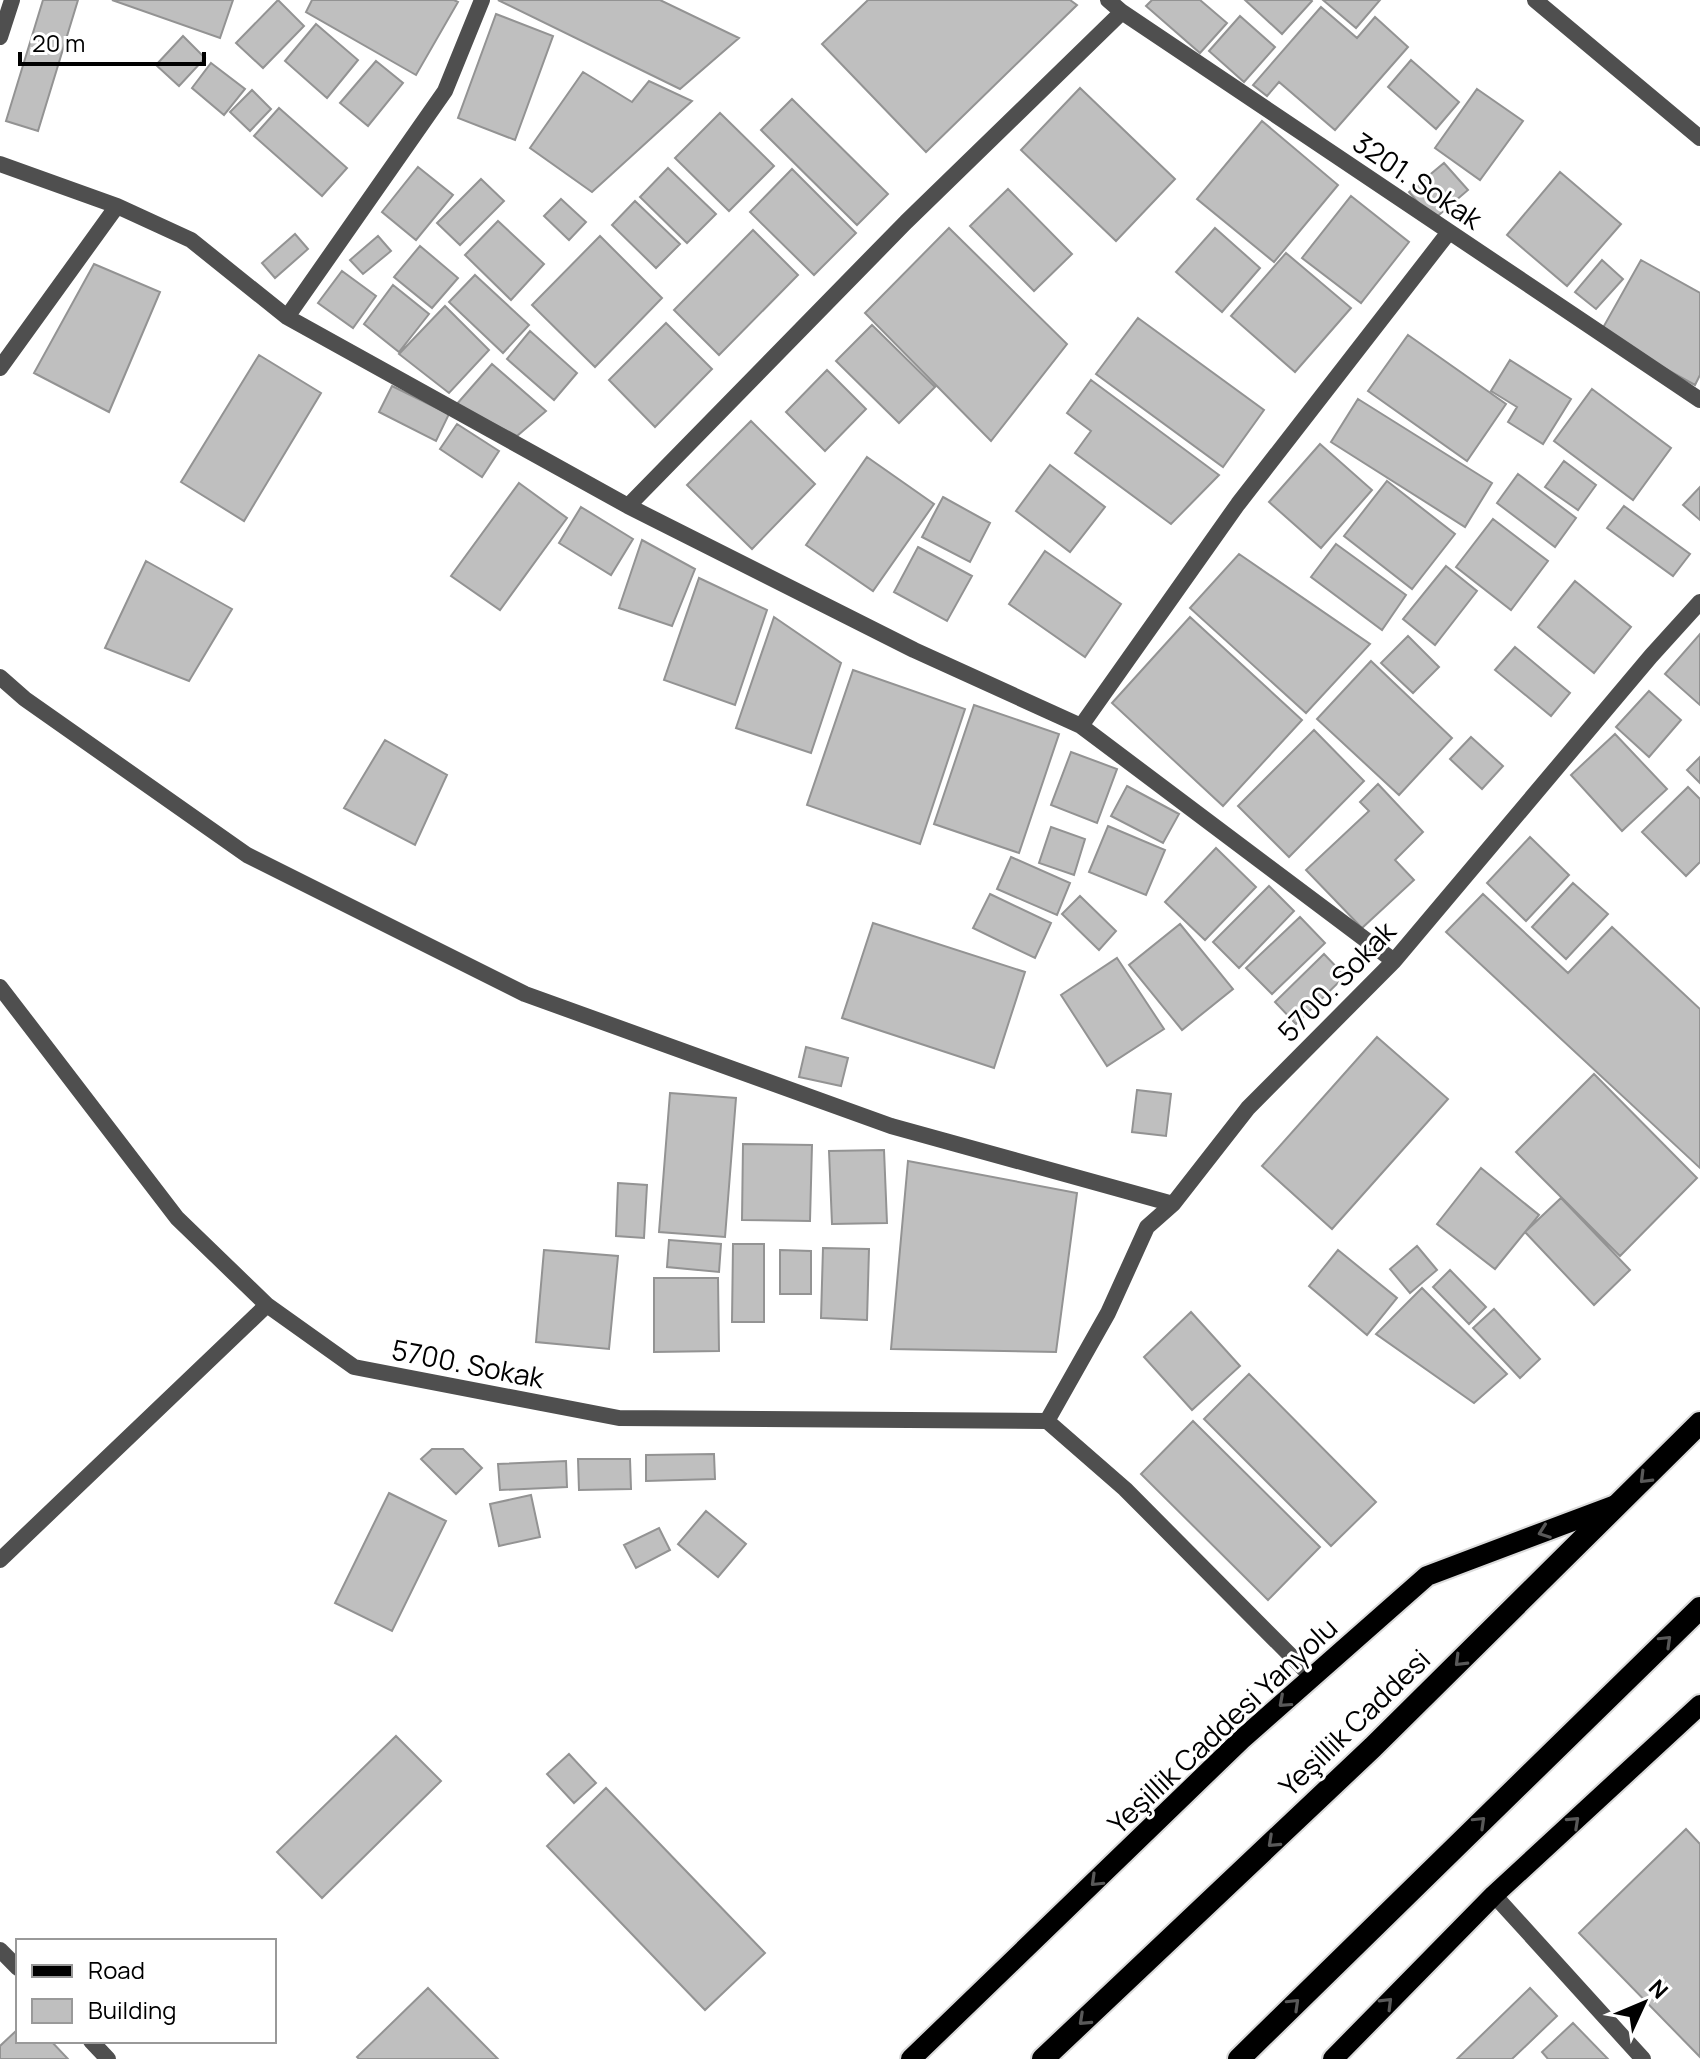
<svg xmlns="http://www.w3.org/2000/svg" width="1700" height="2059" font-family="Manrope,sans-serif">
  <rect width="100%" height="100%" fill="#fff"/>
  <path fill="#bfbfbf" stroke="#939393" stroke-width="2" d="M 43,0 L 78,0 L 38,131 L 6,121 Z
    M 112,0 L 233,0 L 220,38 Z
    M 278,0 L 304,26 L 263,68 L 236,43 Z
    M 312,0 L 454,0 L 458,2 L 416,75 L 306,12 Z
    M 498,0 L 660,0 L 739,38 L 680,89 Z
    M 868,0 L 1070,0 L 1077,5 L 926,152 L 822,44 Z
    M 1152,0 L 1200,0 L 1227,23 L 1200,53 L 1146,6 Z
    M 1245,0 L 1311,0 L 1312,1 L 1282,34 Z
    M 1323,0 L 1380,0 L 1356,28 Z
    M 1321,7 L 1357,38 L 1375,17 L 1408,47 L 1335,130 L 1279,82 L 1267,96 L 1253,85 Z
    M 496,14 L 553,36 L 515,140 L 458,118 Z
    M 1240,16 L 1275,47 L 1244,82 L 1209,51 Z
    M 316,24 L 358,60 L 327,98 L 285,61 Z
    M 183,36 L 205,58 L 179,86 L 156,65 Z
    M 1411,60 L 1459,102 L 1436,129 L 1388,87 Z
    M 376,61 L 403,83 L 368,126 L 340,103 Z
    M 211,63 L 245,89 L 224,115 L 192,88 Z
    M 583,72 L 632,102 L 649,81 L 692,101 L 592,192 L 530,148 Z
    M 1080,88 L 1175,179 L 1116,241 L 1021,150 Z
    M 1477,89 L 1523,121 L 1480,180 L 1435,148 Z
    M 252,90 L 271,109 L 250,131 L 230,112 Z
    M 792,99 L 888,194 L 857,225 L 761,130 Z
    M 279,108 L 347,168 L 322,196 L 254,136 Z
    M 720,113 L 774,166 L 729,211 L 675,158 Z
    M 1262,121 L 1338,185 L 1274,262 L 1197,199 Z
    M 1444,163 L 1468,190 L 1433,220 L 1409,192 Z
    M 418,167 L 453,195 L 416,240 L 382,212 Z
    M 668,168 L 716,214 L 687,243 L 640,197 Z
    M 792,169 L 856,233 L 814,275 L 750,212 Z
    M 1560,172 L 1621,224 L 1567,286 L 1507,235 Z
    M 481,179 L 504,201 L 460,245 L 437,223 Z
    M 1008,189 L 1072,254 L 1034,291 L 970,226 Z
    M 1351,196 L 1409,242 L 1361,303 L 1302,258 Z
    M 561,199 L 586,222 L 569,240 L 544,216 Z
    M 635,201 L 680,244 L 656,268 L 612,225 Z
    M 498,221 L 544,264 L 511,300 L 465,255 Z
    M 949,228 L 1067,344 L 991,441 L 865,313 Z
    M 1215,228 L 1260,268 L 1222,312 L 1176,272 Z
    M 753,230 L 798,275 L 719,355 L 674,310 Z
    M 295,234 L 308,249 L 275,278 L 262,263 Z
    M 378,236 L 391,251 L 363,274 L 350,260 Z
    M 600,236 L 662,298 L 595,367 L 532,305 Z
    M 420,246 L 458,278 L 432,308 L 394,277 Z
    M 1286,253 L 1351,308 L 1295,372 L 1231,316 Z
    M 1602,260 L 1623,279 L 1596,309 L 1575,292 Z
    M 1641,260 L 1700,293 L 1700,375 L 1695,385 L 1600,333 Z
    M 94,264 L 160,292 L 109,412 L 34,373 Z
    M 342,271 L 376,296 L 353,328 L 318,303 Z
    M 475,275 L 529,325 L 503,353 L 449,302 Z
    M 393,285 L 429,314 L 399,352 L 364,324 Z
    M 445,306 L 489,350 L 449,393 L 399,354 Z
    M 1138,318 L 1264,410 L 1223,467 L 1096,374 Z
    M 666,323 L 712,369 L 655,427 L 609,380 Z
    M 872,325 L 935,387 L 899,423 L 836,361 Z
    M 530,331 L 577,373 L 554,400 L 507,359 Z
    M 1408,335 L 1506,404 L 1467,461 L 1368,391 Z
    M 259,355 L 321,393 L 244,521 L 181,482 Z
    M 1510,360 L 1571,399 L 1543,444 L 1508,422 L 1517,407 L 1491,391 Z
    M 492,364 L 546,411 L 517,436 L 456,405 Z
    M 827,370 L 866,409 L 825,451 L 786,412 Z
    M 1091,380 L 1219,475 L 1171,524 L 1075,453 L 1091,431 L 1067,413 Z
    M 392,386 L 449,414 L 436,441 L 379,412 Z
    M 1592,389 L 1671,448 L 1633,500 L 1554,441 Z
    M 1358,399 L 1492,483 L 1465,527 L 1331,442 Z
    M 751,421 L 815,484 L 752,549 L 687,485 Z
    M 457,424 L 499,451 L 482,477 L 440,449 Z
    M 1320,444 L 1372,490 L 1321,548 L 1269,502 Z
    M 867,457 L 934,504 L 873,591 L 806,545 Z
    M 1564,461 L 1596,485 L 1578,510 L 1545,487 Z
    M 1050,465 L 1105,507 L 1070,552 L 1016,511 Z
    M 1518,474 L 1576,518 L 1555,547 L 1497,503 Z
    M 1387,481 L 1455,534 L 1412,589 L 1344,536 Z
    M 519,483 L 567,518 L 500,610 L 451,576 Z
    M 1700,487 L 1700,520 L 1683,505 Z
    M 943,497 L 990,523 L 970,562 L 922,537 Z
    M 1624,506 L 1690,554 L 1673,576 L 1607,528 Z
    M 581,507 L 633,539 L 611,575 L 559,543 Z
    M 1493,519 L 1548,561 L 1511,610 L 1456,567 Z
    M 642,540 L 695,569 L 672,626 L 619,608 Z
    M 1336,544 L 1406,595 L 1382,630 L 1311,577 Z
    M 918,547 L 972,576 L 947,621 L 894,592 Z
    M 1045,551 L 1121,604 L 1085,657 L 1009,604 Z
    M 1239,554 L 1370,644 L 1306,713 L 1190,608 Z
    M 146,561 L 232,609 L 189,681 L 105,648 Z
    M 1446,566 L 1477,591 L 1435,645 L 1403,619 Z
    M 699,578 L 767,610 L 735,705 L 664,680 Z
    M 1575,581 L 1631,627 L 1594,673 L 1538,627 Z
    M 774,617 L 841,663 L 811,753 L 736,728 Z
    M 1190,617 L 1302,720 L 1223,806 L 1112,703 Z
    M 1700,634 L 1700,705 L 1665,674 Z
    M 1408,636 L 1439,667 L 1413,693 L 1381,663 Z
    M 1515,647 L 1570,693 L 1551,716 L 1495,670 Z
    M 1371,661 L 1452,738 L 1399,795 L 1317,719 Z
    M 853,670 L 965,709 L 920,844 L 807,805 Z
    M 1649,691 L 1681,720 L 1649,757 L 1616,727 Z
    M 974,705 L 1059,734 L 1019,853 L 934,824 Z
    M 1314,730 L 1364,781 L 1289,857 L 1238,806 Z
    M 1615,734 L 1667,789 L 1622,831 L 1571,775 Z
    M 1471,737 L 1503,766 L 1482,789 L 1450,759 Z
    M 385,740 L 447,775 L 415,845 L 344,808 Z
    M 1071,752 L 1117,769 L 1097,823 L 1051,805 Z
    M 1700,757 L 1700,783 L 1687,770 Z
    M 1378,784 L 1423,832 L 1395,860 L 1414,880 L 1362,928 L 1306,870 L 1369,811 L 1360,802 Z
    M 1127,786 L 1179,814 L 1163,843 L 1111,816 Z
    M 1688,787 L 1700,799 L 1700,862 L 1686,876 L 1642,832 Z
    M 1108,826 L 1165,850 L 1146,895 L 1089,872 Z
    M 1051,827 L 1085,839 L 1074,875 L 1039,863 Z
    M 1530,837 L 1569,875 L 1526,921 L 1487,883 Z
    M 1216,848 L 1256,887 L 1205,940 L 1165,902 Z
    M 1011,857 L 1070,883 L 1057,915 L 997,889 Z
    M 1573,883 L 1608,914 L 1566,959 L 1532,927 Z
    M 1269,886 L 1294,911 L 1239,968 L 1213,942 Z
    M 990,894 L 1051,923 L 1035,958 L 973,928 Z
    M 1483,894 L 1568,973 L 1612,927 L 1700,1009 L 1700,1168 L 1446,932 Z
    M 1080,896 L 1116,931 L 1099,950 L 1062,914 Z
    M 1300,917 L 1325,943 L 1272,994 L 1246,968 Z
    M 873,923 L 1025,972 L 994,1068 L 842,1018 Z
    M 1180,924 L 1233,989 L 1182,1030 L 1129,965 Z
    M 1324,954 L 1345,976 L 1296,1024 L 1275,1002 Z
    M 1117,958 L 1164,1029 L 1107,1066 L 1061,995 Z
    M 1377,1037 L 1448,1099 L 1332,1229 L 1262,1166 Z
    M 806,1047 L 848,1058 L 841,1086 L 799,1077 Z
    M 1594,1074 L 1697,1178 L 1620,1256 L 1516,1152 Z
    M 1137,1090 L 1171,1094 L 1166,1136 L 1132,1132 Z
    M 670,1093 L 736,1098 L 725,1237 L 659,1232 Z
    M 743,1144 L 812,1145 L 810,1221 L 742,1220 Z
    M 884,1150 L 887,1223 L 832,1224 L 829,1151 Z
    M 908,1161 L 1077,1193 L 1056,1352 L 891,1349 Z
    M 1481,1168 L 1539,1215 L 1495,1269 L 1437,1224 Z
    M 618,1183 L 647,1185 L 644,1238 L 616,1236 Z
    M 1561,1198 L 1630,1270 L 1594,1305 L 1525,1232 Z
    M 669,1240 L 721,1244 L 719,1272 L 667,1267 Z
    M 733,1244 L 764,1244 L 764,1322 L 732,1322 Z
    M 1417,1246 L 1437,1270 L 1410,1293 L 1390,1269 Z
    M 823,1248 L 869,1249 L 867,1320 L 821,1318 Z
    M 544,1250 L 618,1256 L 609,1349 L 536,1342 Z
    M 780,1250 L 811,1251 L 811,1294 L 780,1294 Z
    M 1338,1250 L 1397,1298 L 1367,1335 L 1309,1286 Z
    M 1450,1270 L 1486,1307 L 1469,1324 L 1433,1287 Z
    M 654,1278 L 718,1278 L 719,1351 L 654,1352 Z
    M 1422,1288 L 1507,1374 L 1474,1403 L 1376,1334 Z
    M 1494,1309 L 1540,1359 L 1520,1378 L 1473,1328 Z
    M 1191,1312 L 1240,1366 L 1192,1410 L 1144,1357 Z
    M 1249,1374 L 1376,1502 L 1331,1546 L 1204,1419 Z
    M 1193,1421 L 1320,1547 L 1268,1600 L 1141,1474 Z
    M 432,1449 L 463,1449 L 482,1468 L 456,1494 L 421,1459 Z
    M 714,1454 L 715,1479 L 646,1481 L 646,1455 Z
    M 578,1459 L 630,1459 L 631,1489 L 579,1490 Z
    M 566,1461 L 567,1487 L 500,1490 L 498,1464 Z
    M 389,1493 L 446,1521 L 392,1631 L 335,1603 Z
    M 531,1495 L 540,1537 L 499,1546 L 490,1504 Z
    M 706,1511 L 746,1544 L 718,1577 L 678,1544 Z
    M 659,1528 L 670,1550 L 636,1568 L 624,1545 Z
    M 396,1736 L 441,1781 L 322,1898 L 277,1852 Z
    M 569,1754 L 596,1783 L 574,1803 L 547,1774 Z
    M 606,1788 L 765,1953 L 705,2010 L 547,1846 Z
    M 1686,1829 L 1700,1844 L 1700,2057 L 1579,1933 Z
    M 428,1988 L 498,2059 L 359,2059 L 357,2057 Z
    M 1530,1988 L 1557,2016 L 1512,2059 L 1457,2059 Z
    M 1573,2023 L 1608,2059 L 1548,2059 L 1542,2052 Z
    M 18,2029 L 18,2041 L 51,2041 L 68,2059 L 0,2059 L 0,2046 Z"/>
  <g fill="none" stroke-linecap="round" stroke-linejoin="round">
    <defs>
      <path id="primary" d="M 911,2059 L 1241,1740 L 1427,1576 L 1618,1504
        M 1333,2059 L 1494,1895 L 1700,1705"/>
      <path id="trunk" d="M 1043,2059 L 1373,1747 L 1700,1423
        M 1239,2059 L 1700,1608"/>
    </defs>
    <use href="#primary" stroke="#dbdbdb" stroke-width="24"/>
    <use href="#trunk" stroke="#dbdbdb" stroke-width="26"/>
    <path stroke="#4f4f4f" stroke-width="16" d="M 1535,0 L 1700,138"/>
    <path stroke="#4f4f4f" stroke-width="16" d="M 1108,0 L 1122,12 L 1700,400
      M 0,37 L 12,0
      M 0,164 L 117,206 L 191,240 L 287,317 L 628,506 L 914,650 L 1081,726 L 1394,961
      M 287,317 L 445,91 L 482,0
      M 0,368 L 117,206
      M 628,506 L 906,222 L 1122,12
      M 0,677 L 25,699 L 247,855 L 525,994 L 891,1126 L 1173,1204
      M 1081,726 L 1238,504 L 1449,232
      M 0,987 L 177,1218 L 267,1305
      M 1047,1421 L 1108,1313 L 1147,1227 L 1173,1204 L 1248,1108 L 1394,961 L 1651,656 L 1700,602
      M 0,1560 L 267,1305 L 354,1367 L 619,1418 L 1047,1421 L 1125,1489 L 1312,1677
      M 1494,1895 L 1643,2059
      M 0,1950 L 18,1968
      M 91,2041 L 108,2059"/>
    <use href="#primary" stroke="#000" stroke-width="20"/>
    <use href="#trunk" stroke="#000" stroke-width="22"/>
  </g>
  <defs><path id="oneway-chevron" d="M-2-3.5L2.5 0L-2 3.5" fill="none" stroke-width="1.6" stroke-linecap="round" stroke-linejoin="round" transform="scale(2)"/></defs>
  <g stroke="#595959">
    <use href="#oneway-chevron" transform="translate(1645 1478) rotate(135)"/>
    <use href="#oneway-chevron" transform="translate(1544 1532) rotate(160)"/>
    <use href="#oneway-chevron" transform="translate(1666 1641) rotate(-44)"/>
    <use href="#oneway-chevron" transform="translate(1460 1661) rotate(135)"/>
    <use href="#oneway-chevron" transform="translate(1284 1702) rotate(138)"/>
    <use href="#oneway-chevron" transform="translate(1480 1822) rotate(-44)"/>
    <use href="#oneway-chevron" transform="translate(1574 1822) rotate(-43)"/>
    <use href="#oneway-chevron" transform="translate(1273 1842) rotate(137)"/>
    <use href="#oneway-chevron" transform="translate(1096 1881) rotate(136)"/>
    <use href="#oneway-chevron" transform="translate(1387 2003) rotate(-45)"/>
    <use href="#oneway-chevron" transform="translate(1294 2004) rotate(-44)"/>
    <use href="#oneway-chevron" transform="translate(1084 2020) rotate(137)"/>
  </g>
  <g text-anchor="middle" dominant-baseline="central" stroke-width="6" stroke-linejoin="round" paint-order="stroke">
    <g font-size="28" fill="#000" stroke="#fff">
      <text transform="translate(1418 180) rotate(34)">3201. Sokak</text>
      <text transform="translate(1336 981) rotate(-46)">5700. Sokak</text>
      <text transform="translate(468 1363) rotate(11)">5700. Sokak</text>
      <text transform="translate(1354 1722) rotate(-44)">Yeşillik Caddesi</text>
      <text transform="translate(1222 1725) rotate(-43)">Yeşillik Caddesi Yanyolu</text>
    </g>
  </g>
  <rect x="16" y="1939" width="260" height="104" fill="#ffffff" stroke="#999999" stroke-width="2"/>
  <rect x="32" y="1965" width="40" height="12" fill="#000000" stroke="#999999" stroke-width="2"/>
  <text x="88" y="1979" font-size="24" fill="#000000">Road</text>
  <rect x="32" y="1999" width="40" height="24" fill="#bfbfbf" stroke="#999999" stroke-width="2"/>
  <text x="88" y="2019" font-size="24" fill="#000000">Building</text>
  <g transform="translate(1644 2003) rotate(46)" stroke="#ffffff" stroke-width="6" paint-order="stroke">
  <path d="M0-6L14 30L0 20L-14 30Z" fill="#000000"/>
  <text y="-12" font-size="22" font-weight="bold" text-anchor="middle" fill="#000000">N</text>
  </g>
  <path d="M20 52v12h184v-12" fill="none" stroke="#000000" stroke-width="4"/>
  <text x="32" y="52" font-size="24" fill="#000000" stroke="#ffffff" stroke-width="6" paint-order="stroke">20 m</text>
</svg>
